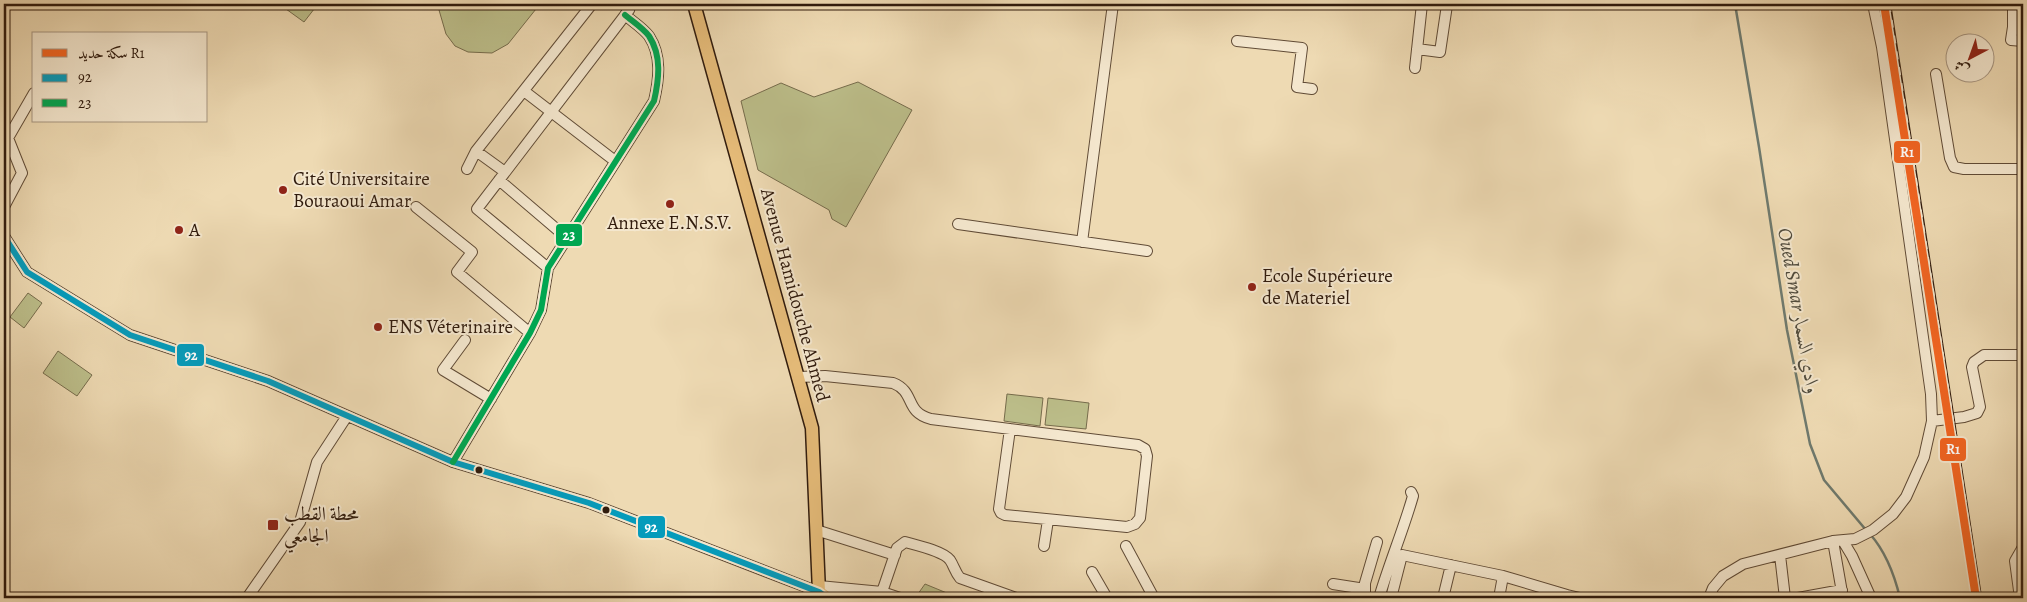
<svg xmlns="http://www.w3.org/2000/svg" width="2027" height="602" font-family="Alegreya,Amiri,serif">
  <rect width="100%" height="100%" fill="#eedab3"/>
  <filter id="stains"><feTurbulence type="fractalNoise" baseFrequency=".004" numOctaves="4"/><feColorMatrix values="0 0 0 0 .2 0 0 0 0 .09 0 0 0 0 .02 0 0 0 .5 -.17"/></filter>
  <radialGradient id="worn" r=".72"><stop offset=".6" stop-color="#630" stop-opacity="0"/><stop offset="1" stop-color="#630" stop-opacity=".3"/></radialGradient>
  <path fill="#bcbe8a" stroke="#766c4c" d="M 290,4 L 318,4 L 304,22 L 286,9 Z
    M 441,4 L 540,4 L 508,44 L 492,53 L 468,52 L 455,46 L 446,34 L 439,10 Z
    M 858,82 L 912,110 L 846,227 L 832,219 L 829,210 L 758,170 L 741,101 L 781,83 L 814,97 Z
    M 28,293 L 42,303 L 24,328 L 10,317 Z
    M 58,351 L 92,375 L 77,396 L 43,373 Z
    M 1007,394 L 1043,398 L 1040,426 L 1004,421 Z
    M 1048,398 L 1089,403 L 1086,429 L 1045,425 Z
    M 925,584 L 959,598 L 915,598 Z"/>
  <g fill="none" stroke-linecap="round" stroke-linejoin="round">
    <path stroke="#6f7a6e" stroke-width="2.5" d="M 1735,4 L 1759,147 L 1787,330 L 1810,444 L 1824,480 L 1866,530
      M 1870,534 C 1885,551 1895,577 1900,598"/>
    <defs>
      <path id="minor" d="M 2013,4 L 2013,27
        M 2023,27 L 2013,27 L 2011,40 L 2023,41
        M 1237,41 L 1302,48 L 1297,87 L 1312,89
        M 1417,49 L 1440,52 L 1447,5 L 1444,4
        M 1415,68 L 1422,4
        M 1936,74 L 1950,158 L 1954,167 L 1964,169 L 2023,169
        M 524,91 L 615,161
        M 476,151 L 505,172
        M 467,169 L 476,151 L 592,4
        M 499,180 L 567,238
        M 4,207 L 22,173 L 8,138 L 34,93
        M 416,207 L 472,252 L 457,272 L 530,333
        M 958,224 L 1147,251
        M 4,236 L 27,272 L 130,335 L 268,381 L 453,462 L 589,503 L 819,592 L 823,598
        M 1082,242 L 1113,4
        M 548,268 L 477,209 L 629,10 L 623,4
        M 465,340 L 443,370 L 491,399
        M 799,377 L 825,376 L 893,383 C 916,392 904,412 931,419 L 1138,445 L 1145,449 L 1147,456 L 1140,518 L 1135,524 L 1127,527 L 1005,515 L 1001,513 L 999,509 L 1010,429
        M 1932,421 L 1964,417 L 1977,413 L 1980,407 L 1972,367 L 1974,362 L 1984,355 L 2023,355
        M 453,462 L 530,333 L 541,310 L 548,268 L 654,101 C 659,79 662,56 649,36 C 643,28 632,21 625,15
        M 816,530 L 895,555
        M 1833,541 L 1843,598
        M 1843,541 L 1852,556 L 1871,598
        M 1044,546 L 1048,520
        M 1126,546 L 1154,598
        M 1780,555 L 1785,598
        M 1092,572 L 1107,598
        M 1333,584 L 1365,589
        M 819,586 L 882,592
        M 1567,595 L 1580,598
        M 247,598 L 300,522 L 317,462 L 347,416
        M 900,598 L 882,592 L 897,548 L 905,542 C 916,545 943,551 950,560 C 954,566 955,572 960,578 L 1016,598
        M 1365,598 L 1365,583 L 1377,542
        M 1379,598 C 1389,564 1403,531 1413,496 L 1411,492
        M 1391,598 L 1402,555 L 1503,576 L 1567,595 L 1564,598
        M 1443,598 L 1451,565
        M 1499,598 L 1503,576
        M 1709,598 L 1713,588 L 1723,576 L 1743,564 L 1833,541 L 1855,539 L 1873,530 L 1893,514 L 1906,497 L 1924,457 L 1932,421 L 1931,394 L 1882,47 L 1873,4
        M 1798,598 L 1842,590
        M 2020,598 L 2015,561 L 2023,547"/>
      <path id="major" d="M 694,4 L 812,428 L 819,592 L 827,598"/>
    </defs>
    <use href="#minor" stroke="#604b36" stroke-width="12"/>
    <use href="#major" stroke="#301b0d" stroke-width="15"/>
    <use href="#minor" stroke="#f4e7ce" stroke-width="10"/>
    <use href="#major" stroke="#e7bd7a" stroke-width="12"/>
    <defs>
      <path id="rail" d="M 1889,4 L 1980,598"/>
    </defs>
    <use href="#rail" stroke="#301b0d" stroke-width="4.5"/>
    <use href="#rail" stroke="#f4e7ce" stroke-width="2.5" stroke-dasharray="8" stroke-linecap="butt"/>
    <defs>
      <path id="bus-1" d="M 4,236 L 27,272 L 130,335 L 268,381 L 453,462 L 589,503 L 819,592 L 827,598"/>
      <path id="bus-2" d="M 453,462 L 530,333 L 541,310 L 548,268 L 654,101 C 659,79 662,56 649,36 C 643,28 632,21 625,15"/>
    </defs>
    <use href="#bus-1" stroke="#f4e7ce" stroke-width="10"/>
    <use href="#bus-2" stroke="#f4e7ce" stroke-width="10"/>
    <use href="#bus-1" stroke="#059bbb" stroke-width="6"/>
    <use href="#bus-2" stroke="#00a651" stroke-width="6"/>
    <defs>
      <path id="rail-1" d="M 1884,4 L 1976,598"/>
    </defs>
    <use href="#rail-1" stroke="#f4e7ce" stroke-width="11"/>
    <use href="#rail-1" stroke="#f26522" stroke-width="8"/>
  </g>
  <g fill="#8f2418" stroke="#f4e7ce" stroke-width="2">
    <circle cx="283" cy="190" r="5"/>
    <circle cx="670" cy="204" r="5"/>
    <circle cx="179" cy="230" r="5"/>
    <circle cx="1252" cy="287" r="5"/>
    <circle cx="378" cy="327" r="5"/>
    <rect x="267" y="519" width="12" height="12" rx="2.5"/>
  </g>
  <g fill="#301b0d" stroke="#f4e7ce" stroke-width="2">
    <circle cx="479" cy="470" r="4.5"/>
    <circle cx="606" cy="510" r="4.5"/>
  </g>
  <g text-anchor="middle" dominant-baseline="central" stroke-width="4" stroke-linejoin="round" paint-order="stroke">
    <g font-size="19" fill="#301b0d" stroke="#f4e7ce" text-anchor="start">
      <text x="293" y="179">Cité Universitaire<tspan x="293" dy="22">Bouraoui Amar</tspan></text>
      <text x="670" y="223" text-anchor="middle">Annexe E.N.S.V.</text>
      <text x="189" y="230">A</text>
      <text x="1262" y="276">Ecole Supérieure<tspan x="1262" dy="22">de Materiel</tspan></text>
      <text x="388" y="327">ENS Véterinaire</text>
      <text x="284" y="514">محطة القطب<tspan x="284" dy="22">الجامعي</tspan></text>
    </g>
    <g font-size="19" fill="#301b0d" stroke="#f4e7ce">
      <text transform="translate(795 295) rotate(75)">Avenue Hamidouche Ahmed</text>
    </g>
    <g font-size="20" font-style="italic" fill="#504b3d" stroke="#f4e7ce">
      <text transform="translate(1799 311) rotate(80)">Oued Smar وادي السمار</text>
    </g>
  </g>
  <g stroke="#f4e7ce" stroke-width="2">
    <rect x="1893" y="140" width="28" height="24" rx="5" fill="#f26522"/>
    <rect x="555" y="223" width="28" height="24" rx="5" fill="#00a651"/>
    <rect x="176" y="343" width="29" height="24" rx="5" fill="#059bbb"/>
    <rect x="1939" y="437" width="28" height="25" rx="5" fill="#f26522"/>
    <rect x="637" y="515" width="29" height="24" rx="5" fill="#059bbb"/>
  </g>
  <g font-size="14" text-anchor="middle" font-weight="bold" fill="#fff">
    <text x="1907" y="157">R1</text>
    <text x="569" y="240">23</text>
    <text x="191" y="360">92</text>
    <text x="1953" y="454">R1</text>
    <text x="651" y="532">92</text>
  </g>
  <rect width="2027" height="602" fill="none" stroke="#eedab3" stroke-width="20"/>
  <rect x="5" y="5" width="2017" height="592" fill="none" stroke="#301b0d" stroke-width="2.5"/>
  <rect x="10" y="10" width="2007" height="582" fill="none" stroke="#301b0d"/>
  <rect x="32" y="32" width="175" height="90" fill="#f4e7ce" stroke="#a69581"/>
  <rect x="42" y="49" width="25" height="8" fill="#f26522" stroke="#a69581"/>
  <text x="78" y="58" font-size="15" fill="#301b0d">سكة حديد R1</text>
  <rect x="42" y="74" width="25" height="8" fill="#059bbb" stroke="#a69581"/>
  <text x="78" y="82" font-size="15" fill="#301b0d">92</text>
  <rect x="42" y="99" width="25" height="8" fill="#00a651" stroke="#a69581"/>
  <text x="78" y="108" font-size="15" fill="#301b0d">23</text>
  <g transform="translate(1970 58) rotate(221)"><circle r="24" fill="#f4e7ce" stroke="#a69581"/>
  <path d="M0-4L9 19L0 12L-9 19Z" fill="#8f2418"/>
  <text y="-8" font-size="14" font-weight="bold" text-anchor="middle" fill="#301b0d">ش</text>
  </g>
  <rect width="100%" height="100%" filter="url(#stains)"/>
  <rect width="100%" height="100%" fill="url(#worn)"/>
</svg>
